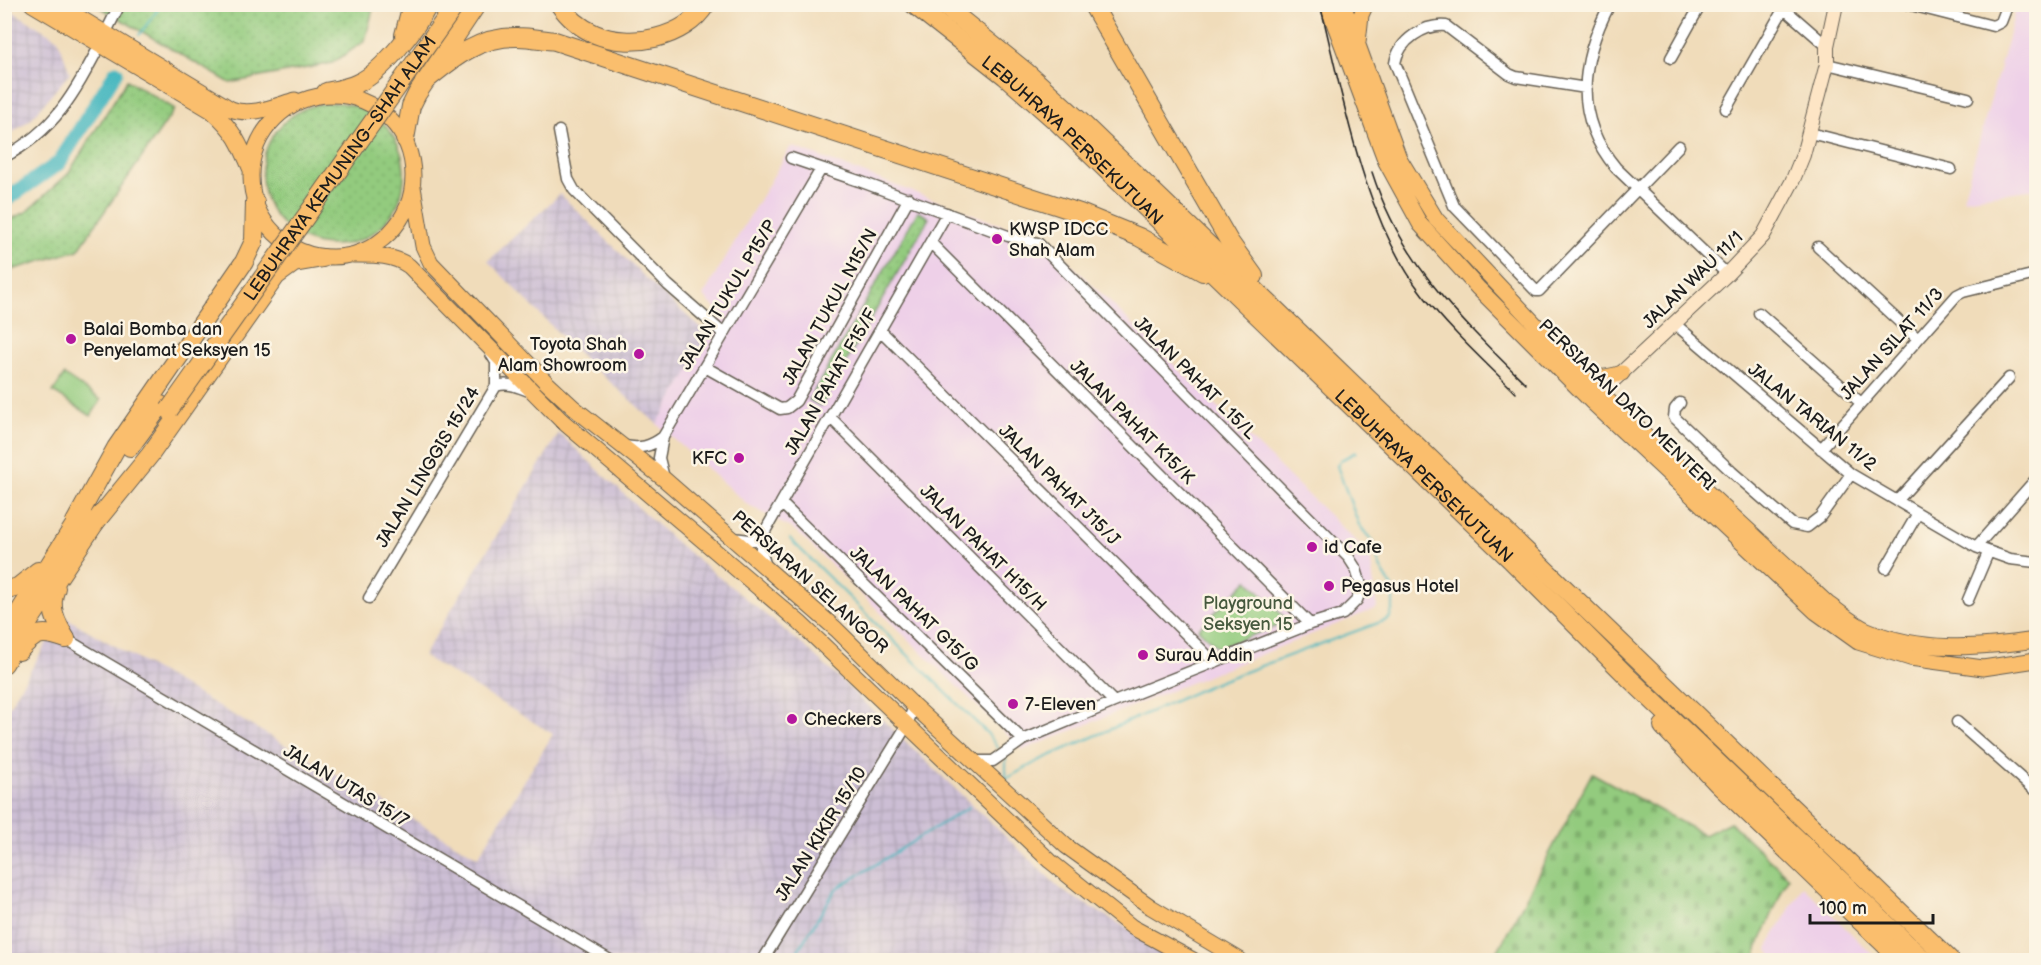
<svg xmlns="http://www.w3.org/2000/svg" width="2041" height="965" font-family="'Balsamiq Sans',sans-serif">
  <defs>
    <pattern id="industrial-grid" width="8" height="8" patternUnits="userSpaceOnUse" patternTransform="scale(1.5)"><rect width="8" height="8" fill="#ccbed4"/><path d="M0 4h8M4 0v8" fill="none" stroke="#afa3b5"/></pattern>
    <pattern id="grass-dots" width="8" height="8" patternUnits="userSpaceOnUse" patternTransform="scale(1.5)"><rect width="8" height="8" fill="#93cb7e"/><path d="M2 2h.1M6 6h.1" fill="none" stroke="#7eae6c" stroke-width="1.8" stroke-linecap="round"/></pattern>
    <pattern id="cemetery-stones" width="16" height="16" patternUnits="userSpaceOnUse" patternTransform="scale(1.5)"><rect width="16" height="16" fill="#93cb7e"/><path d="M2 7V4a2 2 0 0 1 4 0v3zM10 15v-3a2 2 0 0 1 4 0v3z" fill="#7eae6c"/></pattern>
  </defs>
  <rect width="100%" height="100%" fill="#fcf5e5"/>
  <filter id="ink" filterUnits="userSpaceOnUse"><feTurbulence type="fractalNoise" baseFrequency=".0167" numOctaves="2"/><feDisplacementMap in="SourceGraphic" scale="12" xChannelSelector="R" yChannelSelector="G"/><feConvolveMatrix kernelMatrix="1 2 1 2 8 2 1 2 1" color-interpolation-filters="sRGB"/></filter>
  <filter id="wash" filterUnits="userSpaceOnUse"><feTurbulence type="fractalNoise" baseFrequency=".008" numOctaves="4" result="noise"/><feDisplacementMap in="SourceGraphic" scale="24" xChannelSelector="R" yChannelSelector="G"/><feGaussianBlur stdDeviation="1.35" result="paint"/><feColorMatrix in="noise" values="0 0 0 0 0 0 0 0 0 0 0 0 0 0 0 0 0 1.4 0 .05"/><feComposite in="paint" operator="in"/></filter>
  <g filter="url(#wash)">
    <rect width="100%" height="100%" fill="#f0dcba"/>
    <path fill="#eed0e8" d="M 2017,5 L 2036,5 L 2036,189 L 1963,199 Z
      M 791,146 L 1049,243 L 1370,555 L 1377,608 L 1023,750 L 796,531 L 747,504 L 657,424 L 722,315 L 703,296 Z
      M 1803,886 L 1878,960 L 1775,960 L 1768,950 L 1769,944 Z"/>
    <path fill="url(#industrial-grid)" d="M 5,7 L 58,39 L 70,73 L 31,119 L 5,138 Z
      M 560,194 L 656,288 L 703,330 L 705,344 L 657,424 L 582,357 L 488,261 Z
      M 559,433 L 671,538 L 809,650 L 1063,891 L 1182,960 L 5,960 L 5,713 L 63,616 L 478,857 L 553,734 L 423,656 Z"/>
    <path fill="url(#grass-dots)" stroke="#58744d" stroke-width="1.5" d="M 96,5 L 374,5 L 365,41 L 332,63 L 230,83 Z
      M 127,80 L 175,109 L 78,250 L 5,272 L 5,222 L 26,212 L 68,174 Z
      M262 174a71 71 0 1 1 142 0a71 71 0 1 1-142 0Z
      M 918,211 L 929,218 L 821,406 L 809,400 Z"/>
    <path fill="url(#cemetery-stones)" stroke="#58744d" stroke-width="1.5" d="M 1592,773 L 1704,835 L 1730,822 L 1788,877 L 1757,949 L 1756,960 L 1493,960 Z"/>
    <path fill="#93cb7e" stroke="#58744d" stroke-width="1.5" d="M 64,375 L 101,400 L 91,416 L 53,392 Z
      M 1248,580 L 1285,618 L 1286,623 L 1218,648 L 1198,629 Z"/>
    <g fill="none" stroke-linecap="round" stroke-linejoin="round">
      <path stroke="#49b8c0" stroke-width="2" d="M 139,35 L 162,4
        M 790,539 L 987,733 L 998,748
        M 1006,779 L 1038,761 L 1220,681 L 1389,619 L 1393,608 L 1393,589 L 1380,567 L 1373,542 L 1359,525 L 1337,466 L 1341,460 L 1356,452
        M 1006,779 L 1006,759
        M 792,960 L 836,889 L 969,807"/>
      <path stroke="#49b8c0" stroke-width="15" d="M 4,201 L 59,163 L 116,72"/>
    </g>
  </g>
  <g filter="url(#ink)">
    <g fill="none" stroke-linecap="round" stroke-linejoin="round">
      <defs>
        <path id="street" d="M 1610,4 C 1580,61 1573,117 1616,168 L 1727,274
          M 1907,4 L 1993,26 L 2001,22 L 2008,4
          M 1780,5 L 1827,46
          M 105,34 L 120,4
          M 1671,58 L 1701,4
          M 1827,64 L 1968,98
          M 1586,88 L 1516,77 L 1509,74 L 1446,26 C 1424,24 1399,40 1395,63 L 1454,206 L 1536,291 L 1539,291 L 1679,146
          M 1726,109 L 1784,8
          M 559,131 L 568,179 L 574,190 L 668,285 L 724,334
          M 1810,133 L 1951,169
          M 4,157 C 55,130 74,94 100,45
          M 791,158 L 859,181 L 1008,236 L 1038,243 L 1349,558 L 1356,569 L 1361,585 L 1360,592 L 1357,600 L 1343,614 L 1310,624 L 1114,702 L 1023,740 L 993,761 L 975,761
          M 931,243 L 1310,624
          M 1818,247 L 1918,339
          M 1759,313 L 1861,403
          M 1675,324 L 1851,474 L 1976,547 L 2010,559 L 2036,562
          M 880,330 L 1214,662
          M 705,367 L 780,409 L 787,408 L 796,401 L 909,198
          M 496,386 C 508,382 518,387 529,391
          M 1680,403 L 1675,409 L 1674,417 L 1732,472 L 1792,524 L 1807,527 L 1820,517 L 1851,474
          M 830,417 L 1114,702
          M 624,446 C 640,449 650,447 663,437
          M 1821,449 L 1957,295 L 1963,292 L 2036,274
          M 664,478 L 659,458 L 663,437 L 821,169
          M 1897,501 L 2009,378
          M 781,503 L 1023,740
          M 733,538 L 750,540 L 761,538
          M 1976,547 L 2036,479
          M 766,566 L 761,551 L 761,538 L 947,213
          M 1886,568 L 1918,513
          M 369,598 L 496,386 L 496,362 L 491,354
          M 1968,600 L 1988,553
          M 66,639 L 610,960
          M 1957,722 L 2032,788 L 2036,790
          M 763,960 L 907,725 L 914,706"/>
        <path id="secondary" d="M 1600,393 L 1727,274 L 1763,236 L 1792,182 L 1803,155 L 1827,64 L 1827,46 L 1836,4"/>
        <path id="primary" d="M 32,4 L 212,111 C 234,130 240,144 251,170
          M 57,4 L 231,109 C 251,117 275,106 295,100
          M 1327,4 L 1386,162 L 1420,224 L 1478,288 L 1591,401 L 1816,612 L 1858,642 L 1910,658 L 1983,668 L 2036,660
          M 1343,4 L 1399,158 L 1436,219 L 1600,393 L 1828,604 C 1840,612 1853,624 1867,630 C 1921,653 1980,648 2036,640
          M 1358,42 L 1361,15 L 1366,4
          M251 176a81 81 0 1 1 162 0a81 81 0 1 1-162 0Z
          M 413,187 L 423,246 L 431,263 L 547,383 L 574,408 L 664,479 L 836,629 L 914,706 L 1066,846 L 1151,907 L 1240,960
          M 353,255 C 373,255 392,254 409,266 L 561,420 L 800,623 L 1050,861 L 1132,927 L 1193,960
          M 1583,370 C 1597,380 1606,378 1622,373"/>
        <g id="highway">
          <path d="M 559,4 C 568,17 581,28 595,34 C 630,49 685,39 706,4"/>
          <path id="s1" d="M 913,4 L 1005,76 L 1058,123 L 1511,560 L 1629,678 L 1924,960"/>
          <path d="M 942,4 L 1025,71 L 1081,122 L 1950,960"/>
          <path d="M 1092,4 L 1229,241 L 1254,276"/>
          <path d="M 404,35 L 412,4"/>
          <path d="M 424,82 C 452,59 479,36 518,37 C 530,37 543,40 555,41 L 1080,213 L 1139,237 L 1203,272"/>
          <path d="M 326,92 C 336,90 348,88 358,83 C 383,72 416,28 429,4"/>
          <path d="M 405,139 L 411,106 L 417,94 L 477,4"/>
          <path d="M 130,447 L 161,405"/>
          <path d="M 75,522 L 116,448 L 244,262 L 254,241 L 255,202"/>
          <path d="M 94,524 L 150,455 L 276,276 L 294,263 L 323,258"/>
          <path d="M 56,588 C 48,607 56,622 66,639"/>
          <path d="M 4,591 L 18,587 L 38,571"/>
          <path d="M 4,636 L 82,513"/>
          <path d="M 19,651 C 36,631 42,631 66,639"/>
          <path d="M 4,664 L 32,617 L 101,514"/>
          <path d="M 1663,726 L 1718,784 L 1901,960"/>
        </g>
      </defs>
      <use href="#street" stroke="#665f53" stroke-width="13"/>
      <use href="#secondary" stroke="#665f53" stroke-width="16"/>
      <use href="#primary" stroke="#665f53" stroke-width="17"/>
      <use href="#highway" stroke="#665f53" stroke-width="20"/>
      <use href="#street" stroke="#fff" stroke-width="10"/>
      <use href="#secondary" stroke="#fde5c5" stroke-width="14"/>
      <use href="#primary" stroke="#fabe6d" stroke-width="15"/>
      <use href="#highway" stroke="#fabe6d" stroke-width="18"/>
      <path stroke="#1c1c1c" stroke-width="1.5" d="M 1320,4 C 1343,97 1363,218 1422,294 C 1450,330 1484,361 1516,393
        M 1372,172 C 1401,263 1460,319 1526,384"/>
      <defs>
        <g id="highway-bridge">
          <path id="s2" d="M 169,410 L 454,7"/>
        </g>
      </defs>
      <use href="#highway-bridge" stroke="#665f53" stroke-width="20" stroke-linecap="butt"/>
      <use href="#highway-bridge" stroke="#fabe6d" stroke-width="18"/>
    </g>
  </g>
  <g fill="#b5179e" stroke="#fcf5e5" stroke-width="2">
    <circle cx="997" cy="239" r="6"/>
    <circle cx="71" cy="339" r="6"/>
    <circle cx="639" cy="354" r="6"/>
    <circle cx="739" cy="458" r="6"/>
    <circle cx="1312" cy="547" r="6"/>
    <circle cx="1329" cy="586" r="6"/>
    <circle cx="1143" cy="655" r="6"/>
    <circle cx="1013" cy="704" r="6"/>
    <circle cx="792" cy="719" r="6"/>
  </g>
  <g text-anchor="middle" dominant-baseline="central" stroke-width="5" stroke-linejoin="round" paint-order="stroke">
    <g font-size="18" fill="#1c1c1c" stroke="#fcf5e5">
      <text stroke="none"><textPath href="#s1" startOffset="210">LEBUHRAYA PERSEKUTUAN</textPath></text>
      <text stroke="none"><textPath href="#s2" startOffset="296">LEBUHRAYA KEMUNING–SHAH ALAM</textPath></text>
      <text transform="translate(1693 280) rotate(-44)">JALAN WAU 11/1</text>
      <text transform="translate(728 295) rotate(-59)">JALAN TUKUL P15/P</text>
      <text transform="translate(830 307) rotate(-61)">JALAN TUKUL N15/N</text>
      <text transform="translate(1892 344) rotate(-48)">JALAN SILAT 11/3</text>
      <text transform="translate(1195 378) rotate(45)">JALAN PAHAT L15/L</text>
      <text transform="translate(831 382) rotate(-60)">JALAN PAHAT F15/F</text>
      <text transform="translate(1627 405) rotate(44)">PERSIARAN DATO MENTERI</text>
      <text transform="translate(1812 417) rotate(39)">JALAN TARIAN 11/2</text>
      <text transform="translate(1132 422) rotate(45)">JALAN PAHAT K15/K</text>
      <text transform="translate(428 467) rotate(-59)">JALAN LINGGIS 15/24</text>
      <text stroke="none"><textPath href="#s1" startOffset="696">LEBUHRAYA PERSEKUTUAN</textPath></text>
      <text transform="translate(1059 485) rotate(45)">JALAN PAHAT J15/J</text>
      <text transform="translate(983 548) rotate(45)">JALAN PAHAT H15/H</text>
      <text transform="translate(810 582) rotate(42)">PERSIARAN SELANGOR</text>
      <text transform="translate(914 609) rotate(44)">JALAN PAHAT G15/G</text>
      <text transform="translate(346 786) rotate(31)">JALAN UTAS 15/7</text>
      <text transform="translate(821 834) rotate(-58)">JALAN KIKIR 15/10</text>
    </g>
    <g font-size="18" fill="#1c1c1c" stroke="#fcf5e5" text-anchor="start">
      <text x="1009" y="229">KWSP IDCC<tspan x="1009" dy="21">Shah Alam</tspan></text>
      <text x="83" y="329">Balai Bomba dan<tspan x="83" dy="21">Penyelamat Seksyen 15</tspan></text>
      <text x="627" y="344" text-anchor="end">Toyota Shah<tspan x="627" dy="21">Alam Showroom</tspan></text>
      <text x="727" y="458" text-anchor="end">KFC</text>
      <text x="1324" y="547">id Cafe</text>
      <text x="1341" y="586">Pegasus Hotel</text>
      <text x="1155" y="655">Surau Addin</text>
      <text x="1025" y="704">7-Eleven</text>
      <text x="804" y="719">Checkers</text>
    </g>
    <g font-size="18" fill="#46593e" stroke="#fcf5e5">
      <text x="1248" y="603">Playground<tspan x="1248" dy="21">Seksyen 15</tspan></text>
    </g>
  </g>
  <rect width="2041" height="965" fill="none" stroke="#fcf5e5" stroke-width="24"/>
  <path d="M1810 914v9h123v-9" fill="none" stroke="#1c1c1c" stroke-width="3"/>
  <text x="1819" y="914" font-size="18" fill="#1c1c1c" stroke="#fcf5e5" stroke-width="4.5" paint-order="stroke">100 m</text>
</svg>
